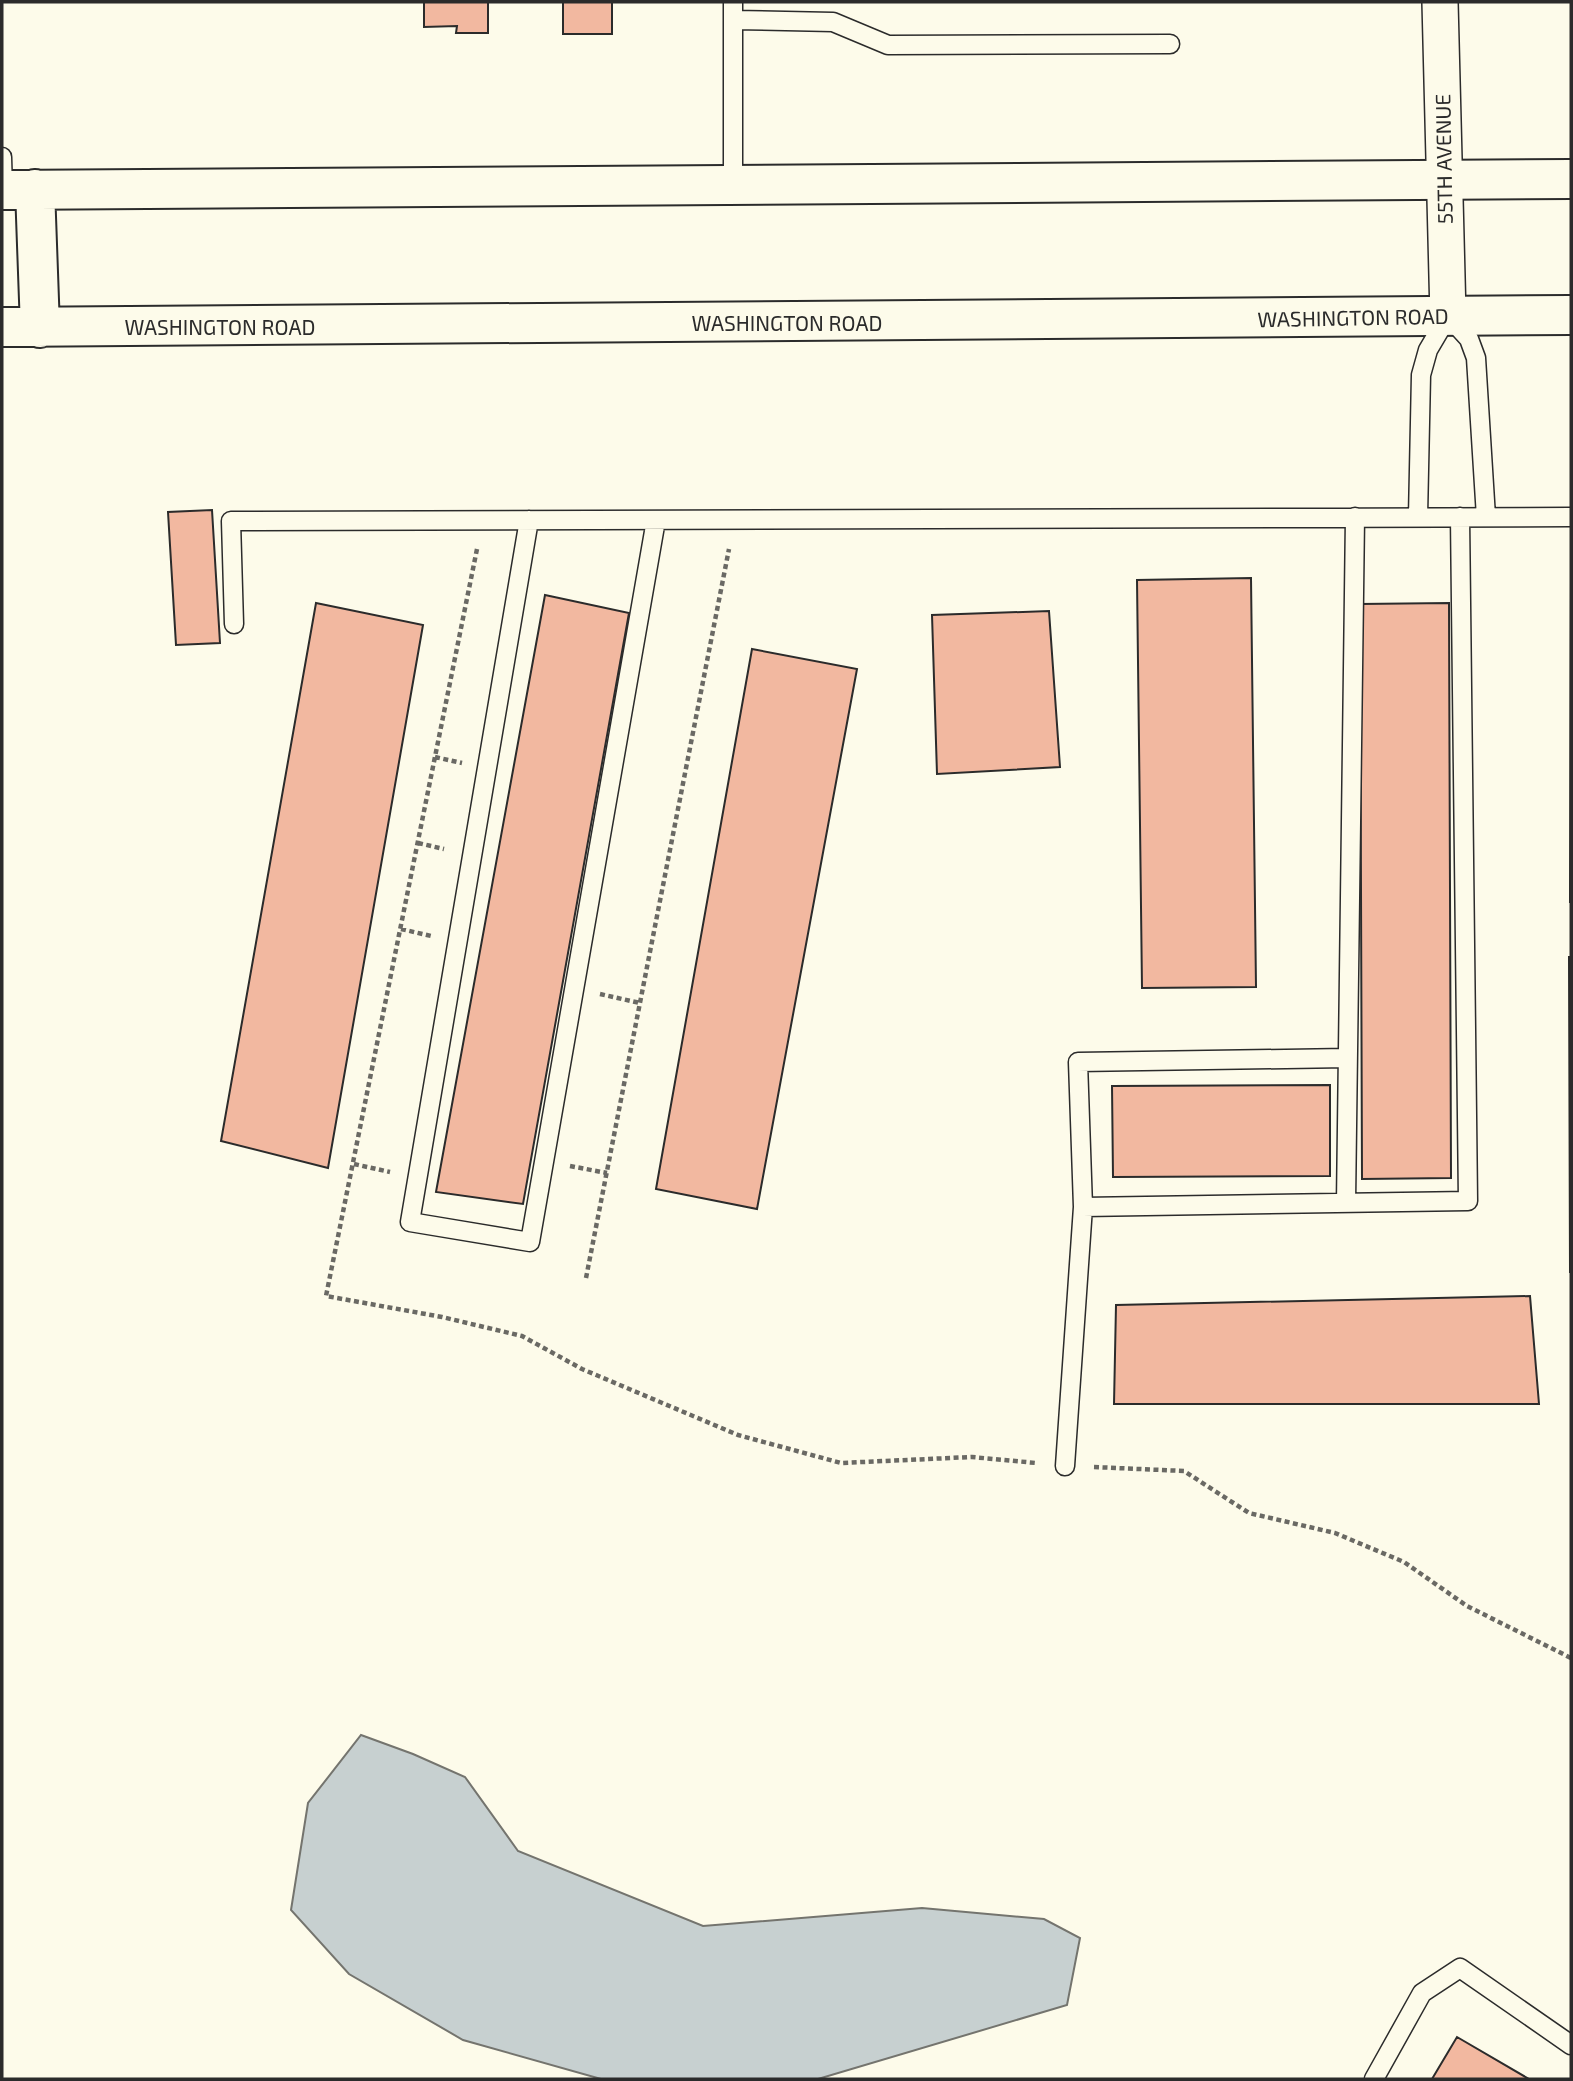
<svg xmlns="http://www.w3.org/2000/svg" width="1573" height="2081" font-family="'Exo 2',sans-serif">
  <rect width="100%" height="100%" fill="#fdfbea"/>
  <path fill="#c7d0d0" stroke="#74746e" stroke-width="2" d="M 361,1735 L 413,1754 L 465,1777 L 518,1851 L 703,1926 L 922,1908 L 1044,1919 L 1080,1938 L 1067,2005 L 818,2079 L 601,2079 L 463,2040 L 349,1974 L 291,1910 L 308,1803 Z"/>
  <path fill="#f2b8a0" stroke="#2b2b2b" stroke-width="2" d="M 424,2 L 488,2 L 488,33 L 456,33 L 457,26 L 424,27 Z
    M 563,2 L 612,2 L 612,34 L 563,34 Z
    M 212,510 L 220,643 L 176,645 L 168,512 Z
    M 1251,578 L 1256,987 L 1142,988 L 1137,580 Z
    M 1571,583 L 1571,902 L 1570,902 Z
    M 545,595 L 629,613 L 523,1204 L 436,1192 Z
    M 316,603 L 423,625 L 328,1168 L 221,1141 Z
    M 1449,603 L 1451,1178 L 1362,1179 L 1360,604 Z
    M 1049,611 L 1060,767 L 937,774 L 932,615 Z
    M 752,649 L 857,669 L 757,1209 L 656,1189 Z
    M 1569,957 L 1571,957 L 1571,1272 L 1570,1272 Z
    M 1330,1085 L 1330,1176 L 1113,1177 L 1112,1086 Z
    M 1530,1296 L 1539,1404 L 1114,1404 L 1116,1305 Z
    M 1457,2037 L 1529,2079 L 1432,2079 Z"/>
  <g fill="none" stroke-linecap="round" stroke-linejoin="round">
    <defs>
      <path id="service" d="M 733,20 L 833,22 L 888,45 L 1170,44
        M 2,157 L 3,190
        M 733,185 L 733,2
        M 1418,517 L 1421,375 L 1428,350 L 1448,316 L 1469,339 L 1476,358 L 1486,517
        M 529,520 L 410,1222 L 530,1242 L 656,520
        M 234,624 L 231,521 L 1571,517
        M 1347,1058 L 1078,1062 L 1083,1207 L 1468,1201 L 1460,517
        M 1346,1203 L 1355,517
        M 1065,1466 L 1083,1207
        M 1374,2079 L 1422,1993 L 1460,1968 L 1571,2045"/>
      <path id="minor" d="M 1440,2 L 1448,316"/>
      <path id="primary" d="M 35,189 L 40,328
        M 2,190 L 1571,179
        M 2,327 L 1571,315"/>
    </defs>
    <use href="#service" stroke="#2b2b2b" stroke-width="21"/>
    <use href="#minor" stroke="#2b2b2b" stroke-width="38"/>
    <use href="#primary" stroke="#2b2b2b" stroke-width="42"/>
    <path stroke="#6a6964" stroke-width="4.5" stroke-dasharray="5 3.5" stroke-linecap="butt" d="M 477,549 L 326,1296 L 442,1317 L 522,1336 L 582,1369 L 738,1435 L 841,1463 L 972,1457 L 1036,1463
      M 435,757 L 462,763
      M 418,843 L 444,849
      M 401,929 L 431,936
      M 600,994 L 640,1003
      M 354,1164 L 390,1172
      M 570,1166 L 607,1173
      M 586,1278 L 729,549
      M 1094,1467 L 1184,1471 L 1249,1513 L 1335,1533 L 1404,1562 L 1467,1606 L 1571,1658"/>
    <use href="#service" stroke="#fdfbea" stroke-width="18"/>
    <use href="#minor" stroke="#fdfbea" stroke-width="35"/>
    <use href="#primary" stroke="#fdfbea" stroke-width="38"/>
  </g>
  <g text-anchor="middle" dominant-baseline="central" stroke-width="5" stroke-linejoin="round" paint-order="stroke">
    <g font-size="21" fill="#2b2b2b" stroke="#fdfbea">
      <text transform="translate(1443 159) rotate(-91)">55TH AVENUE</text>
      <text transform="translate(1353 317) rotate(-1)">WASHINGTON ROAD</text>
      <text x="787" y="322">WASHINGTON ROAD</text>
      <text x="220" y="326">WASHINGTON ROAD</text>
    </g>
  </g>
  <rect width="1573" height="2081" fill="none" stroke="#2b2b2b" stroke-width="7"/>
</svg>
